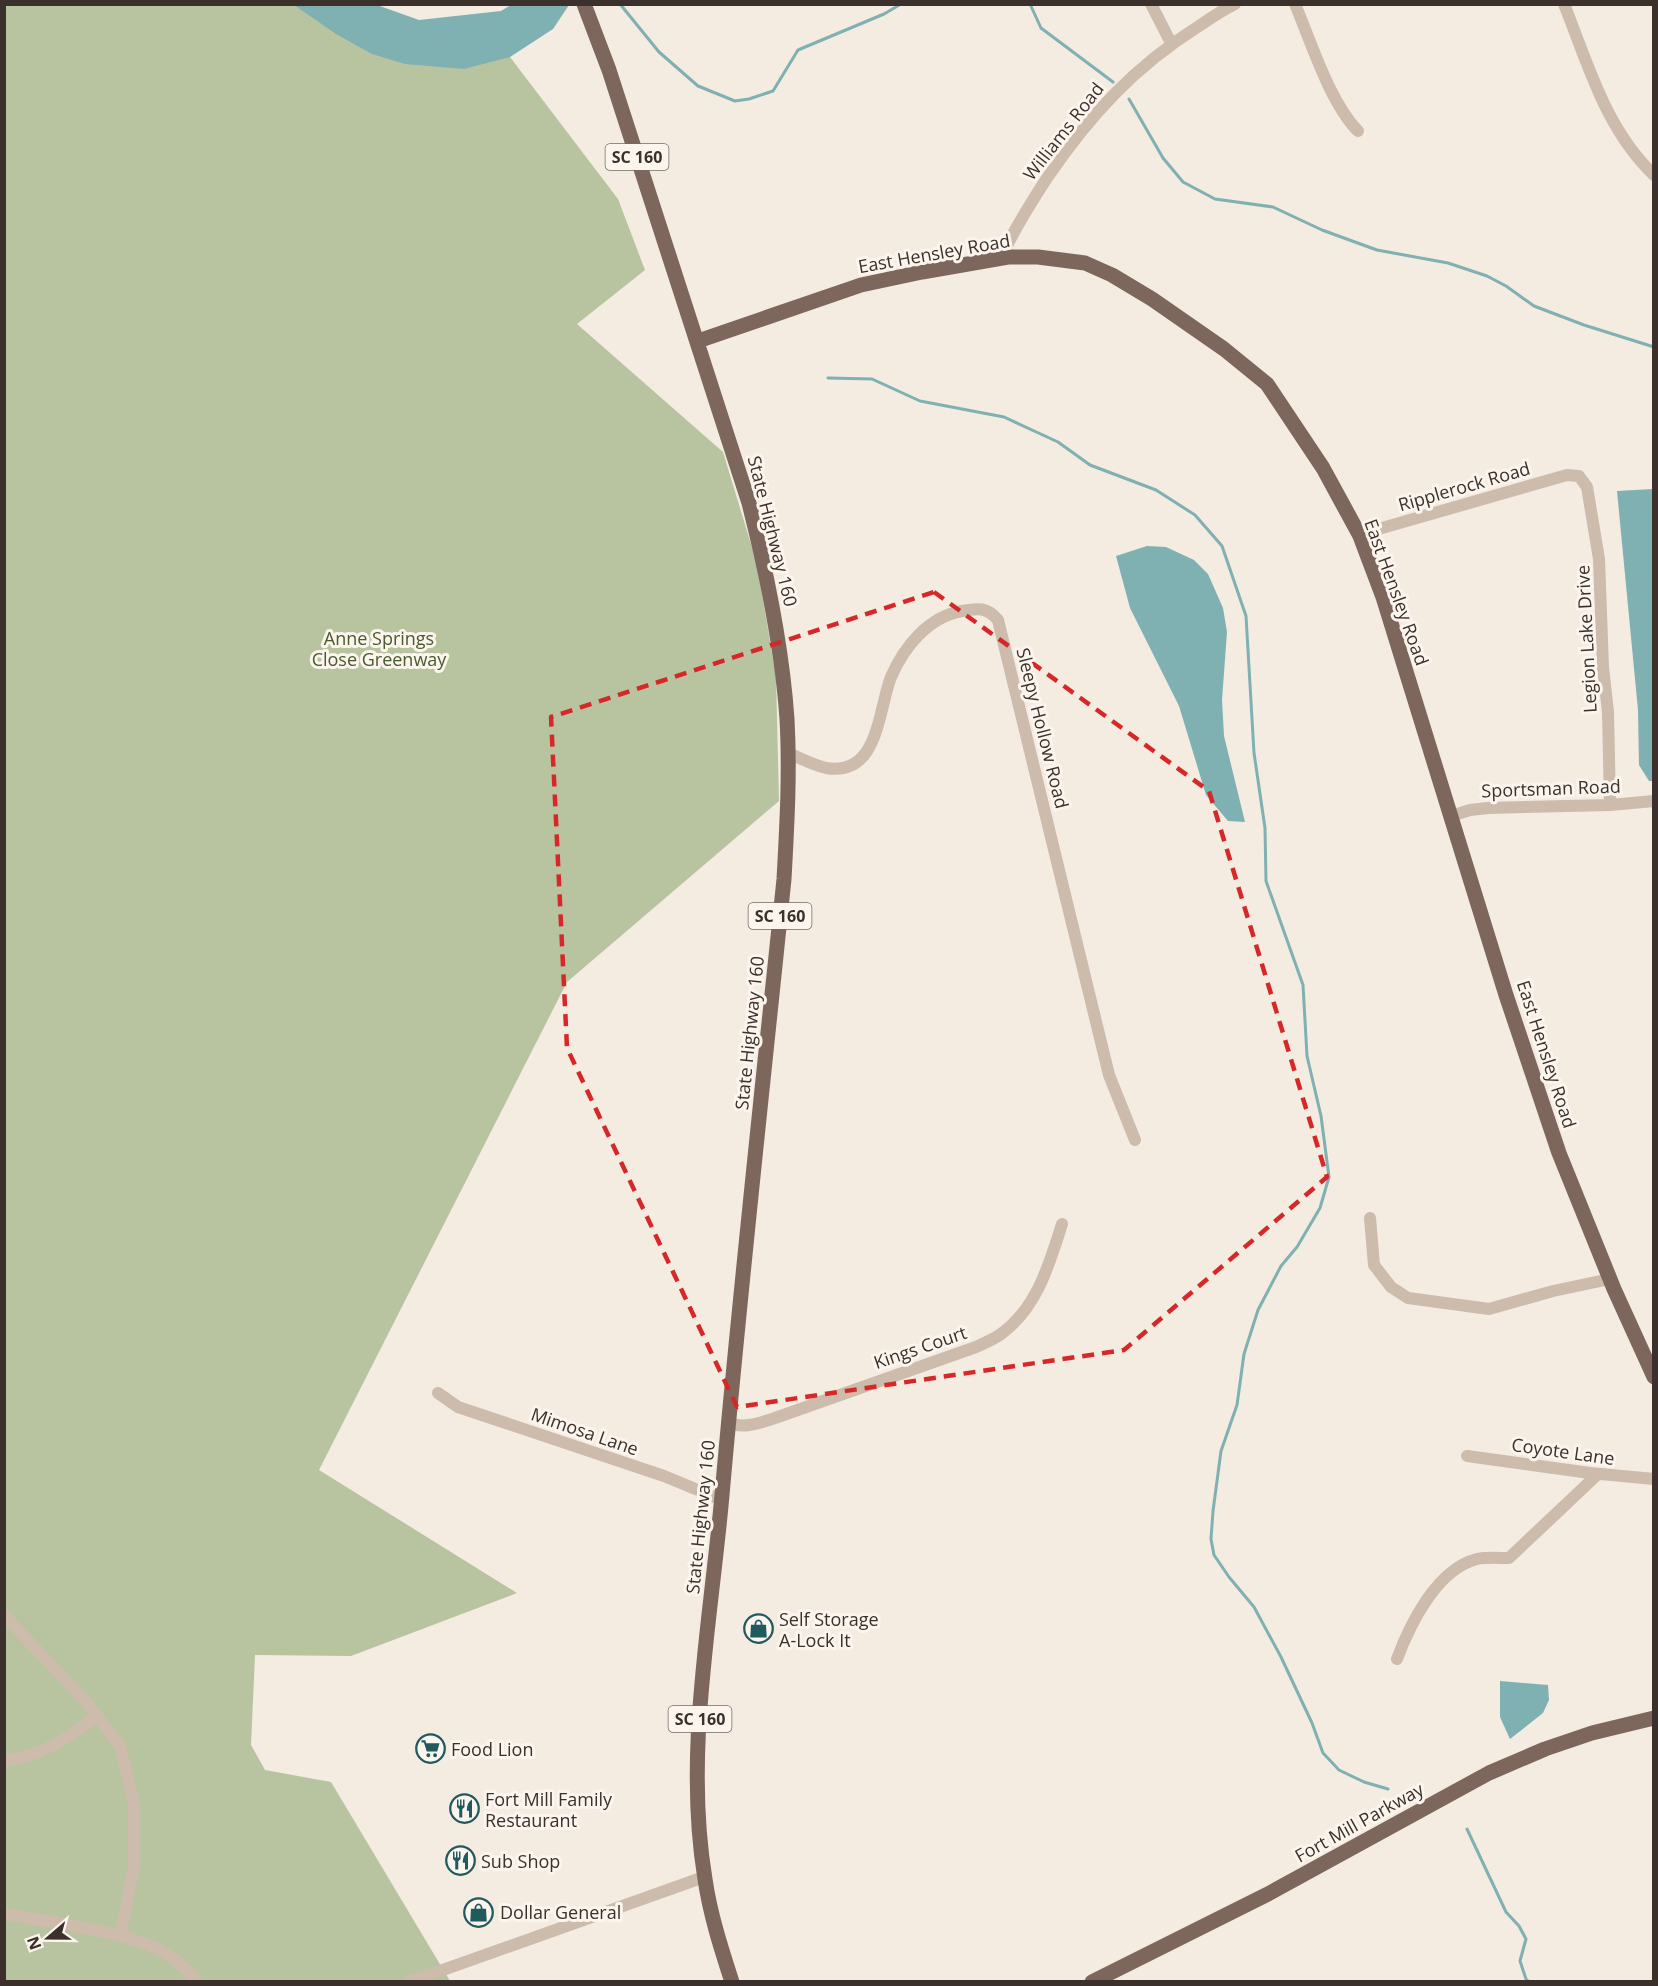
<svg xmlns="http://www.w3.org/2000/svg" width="1658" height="1986" font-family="'Open Sans',sans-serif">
  <rect width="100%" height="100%" fill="#f4ebe1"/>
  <path fill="#b8c4a0" d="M 5,5 L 326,5 L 501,37 L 510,57 L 618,199 L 645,270 L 577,324 L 723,452 L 757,564 L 776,677 L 779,801 L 567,982 L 319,1470 L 517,1593 L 351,1656 L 255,1655 L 251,1745 L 265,1770 L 331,1782 L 450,1981 L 5,1982 Z"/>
  <path fill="#7fb0b2" d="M 294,5 L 377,5 L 419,20 L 501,11 L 511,5 L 569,5 L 553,29 L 510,57 L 464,69 L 405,64 L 372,54 L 336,34 Z
    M 1653,489 L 1654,781 L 1649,781 L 1639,765 L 1638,710 L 1617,491 Z
    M 1147,546 L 1166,547 L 1194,560 L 1208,574 L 1223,608 L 1227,632 L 1222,700 L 1224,736 L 1245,822 L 1228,821 L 1206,795 L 1179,706 L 1130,608 L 1116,556 Z
    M 1500,1681 L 1548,1685 L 1549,1700 L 1543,1713 L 1510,1739 L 1500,1717 Z"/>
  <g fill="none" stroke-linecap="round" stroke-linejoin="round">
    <path stroke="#7fb0b2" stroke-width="3" d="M 620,4 L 659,52 L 698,86 L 735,101 L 749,99 L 773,91 L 798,50 L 884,14 L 901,4
      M 1030,4 L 1041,28 L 1113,82
      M 1129,99 L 1163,158 L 1183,182 L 1215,199 L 1273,207 L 1322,230 L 1377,250 L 1448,263 L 1487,276 L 1506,286 L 1534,306 L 1584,325 L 1654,347
      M 828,378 L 872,379 L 920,401 L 1004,417 L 1058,442 L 1090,465 L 1156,490 L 1195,515 L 1222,546 L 1246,616 L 1254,753 L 1265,828 L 1266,881 L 1303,985 L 1307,1056 L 1321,1116 L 1329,1177 L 1320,1208 L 1297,1247 L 1281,1266 L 1258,1310 L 1244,1354 L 1237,1405 L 1221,1451 L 1213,1511 L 1211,1539 L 1214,1555 L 1229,1577 L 1254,1607 L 1281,1657 L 1312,1723 L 1323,1753 L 1339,1770 L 1364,1782 L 1388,1789
      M 1467,1829 L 1506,1912 L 1519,1926 L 1526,1939 L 1520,1961 L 1526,1979 L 1529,1982"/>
    <path stroke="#cdbbac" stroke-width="12" d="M 1151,4 L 1171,43
      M 1295,4 C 1311,42 1330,103 1358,131
      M 1564,4 C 1588,64 1606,130 1654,175
      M 1001,258 C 1014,229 1030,204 1047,178 C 1090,115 1134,67 1199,26 C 1211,18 1222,10 1235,4
      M 1360,536 L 1375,530 L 1567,475 L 1579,476 L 1587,487 L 1599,559 L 1603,667 L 1608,712 L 1610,805
      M 788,753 C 800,758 813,765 826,768 C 879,777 878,710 891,677 C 904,647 928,617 962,611 C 978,608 987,607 998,620 L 1109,1075 L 1135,1140
      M 1451,816 L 1470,810 L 1488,808 L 1610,805 L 1654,801
      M 1370,1218 L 1374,1265 L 1391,1287 L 1408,1298 L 1489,1309 L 1553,1291 L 1610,1279
      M 438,1393 L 458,1407 L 664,1476 L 722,1500
      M 728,1423 C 745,1429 759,1423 775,1418 L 976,1347 C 985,1343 994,1339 1001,1334 C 1037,1308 1049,1265 1062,1224
      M 1467,1456 L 1590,1473 L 1654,1479
      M 4,1615 L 89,1705 L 120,1746 L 134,1803 L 134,1867 L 120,1936
      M 1397,1659 C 1410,1624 1437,1569 1477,1559 C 1486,1557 1499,1558 1509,1558 L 1598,1474
      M 4,1761 C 45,1754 65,1740 97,1716
      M 4,1915 L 13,1915 C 57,1924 118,1930 158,1949 C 173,1956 186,1969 197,1982
      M 409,1982 L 704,1877"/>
    <path stroke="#7d675c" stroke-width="15" d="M 584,4 L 609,70 L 749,503 C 767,574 782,646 787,719 C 790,772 787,825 784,879 C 763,1084 740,1289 722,1495 C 711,1621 684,1753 705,1879 C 710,1914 721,1948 732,1982
      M 698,341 L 861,285 L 922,272 L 1008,257 L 1038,257 L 1085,263 L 1112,275 L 1152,299 L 1224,349 L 1267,384 L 1323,468 L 1360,536 L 1383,597 L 1506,995 L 1559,1153 L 1614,1289 L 1654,1377
      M 1092,1982 L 1268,1894 L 1489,1773 L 1545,1749 L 1592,1733 L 1654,1718"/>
  </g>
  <path fill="none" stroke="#d62828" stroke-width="4.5" stroke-dasharray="12 8" stroke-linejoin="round" d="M 934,592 L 1209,791 L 1327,1177 L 1124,1350 L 737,1407 L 567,1048 L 551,717 Z"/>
  <defs>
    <symbol id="shop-ring" viewBox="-11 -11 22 22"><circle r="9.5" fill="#fbf5ee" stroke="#1f5a5e" stroke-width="1.5"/><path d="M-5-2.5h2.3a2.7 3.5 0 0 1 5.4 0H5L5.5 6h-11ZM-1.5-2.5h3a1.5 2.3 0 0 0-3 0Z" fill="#1f5a5e"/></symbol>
    <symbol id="supermarket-ring" viewBox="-11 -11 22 22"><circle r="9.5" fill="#fbf5ee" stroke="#1f5a5e" stroke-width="1.5"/><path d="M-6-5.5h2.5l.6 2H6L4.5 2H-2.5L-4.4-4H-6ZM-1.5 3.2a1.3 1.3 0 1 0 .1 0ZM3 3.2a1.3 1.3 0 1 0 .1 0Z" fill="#1f5a5e"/></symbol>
    <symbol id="restaurant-ring" viewBox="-11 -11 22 22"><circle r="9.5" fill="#fbf5ee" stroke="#1f5a5e" stroke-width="1.5"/><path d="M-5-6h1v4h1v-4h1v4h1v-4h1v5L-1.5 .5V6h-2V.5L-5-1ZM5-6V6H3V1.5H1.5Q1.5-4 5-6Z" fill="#1f5a5e"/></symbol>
  </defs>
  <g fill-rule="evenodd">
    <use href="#shop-ring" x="742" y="1612" width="33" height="33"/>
    <use href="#supermarket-ring" x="414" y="1732" width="33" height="33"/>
    <use href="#restaurant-ring" x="448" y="1792" width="33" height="33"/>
    <use href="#restaurant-ring" x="444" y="1844" width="33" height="33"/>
    <use href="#shop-ring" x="462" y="1896" width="33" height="33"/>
  </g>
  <g text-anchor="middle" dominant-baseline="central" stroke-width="6" stroke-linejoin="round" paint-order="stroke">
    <g fill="#fbf5ee" stroke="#756b66" stroke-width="1.5">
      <rect x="605.5" y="144" width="63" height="26" rx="4.5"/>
      <rect x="748.5" y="903" width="63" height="26" rx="4.5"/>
      <rect x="668.5" y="1706" width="63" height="26" rx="4.5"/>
    </g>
    <g font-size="16" font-weight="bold" fill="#3b302b">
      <text x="637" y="157">SC 160</text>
      <text x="780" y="916">SC 160</text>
      <text x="700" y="1719">SC 160</text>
    </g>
    <g font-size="18" fill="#3b302b" stroke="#fbf5ee">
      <text transform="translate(1063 131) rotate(-52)">Williams Road</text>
      <text transform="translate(934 253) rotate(-10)">East Hensley Road</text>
      <text transform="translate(1464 486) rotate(-16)">Ripplerock Road</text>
      <text transform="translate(773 531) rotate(76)">State Highway 160</text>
      <text transform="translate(1397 592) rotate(70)">East Hensley Road</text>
      <text transform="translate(1586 639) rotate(-93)">Legion Lake Drive</text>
      <text transform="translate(1043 728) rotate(76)">Sleepy Hollow Road</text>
      <text transform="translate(1551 788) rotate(-2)">Sportsman Road</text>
      <text transform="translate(749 1033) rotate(-84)">State Highway 160</text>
      <text transform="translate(1547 1054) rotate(72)">East Hensley Road</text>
      <text transform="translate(920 1347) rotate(-19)">Kings Court</text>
      <text transform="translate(585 1431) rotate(19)">Mimosa Lane</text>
      <text transform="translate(1563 1451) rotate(8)">Coyote Lane</text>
      <text transform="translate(700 1517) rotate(-84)">State Highway 160</text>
      <text transform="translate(1359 1822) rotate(-29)">Fort Mill Parkway</text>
    </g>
    <g font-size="18" fill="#4a5a2e" stroke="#fbf5ee">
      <text x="379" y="638">Anne Springs<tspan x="379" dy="21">Close Greenway</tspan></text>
    </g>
    <g font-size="18" fill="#3b302b" stroke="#fbf5ee" text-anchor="start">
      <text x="779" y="1619">Self Storage<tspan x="779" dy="21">A-Lock It</tspan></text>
      <text x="451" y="1749">Food Lion</text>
      <text x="485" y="1799">Fort Mill Family<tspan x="485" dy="21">Restaurant</tspan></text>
      <text x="481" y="1861">Sub Shop</text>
      <text x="500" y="1912">Dollar General</text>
    </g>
  </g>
  <rect width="1658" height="1986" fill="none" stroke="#3b302b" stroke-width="12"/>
  <g transform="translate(48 1938) rotate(250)" stroke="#fbf5ee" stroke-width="4.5" paint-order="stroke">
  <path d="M0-4.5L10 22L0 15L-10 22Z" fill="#3b302b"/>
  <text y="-9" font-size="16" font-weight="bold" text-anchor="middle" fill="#3b302b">N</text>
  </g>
</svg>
